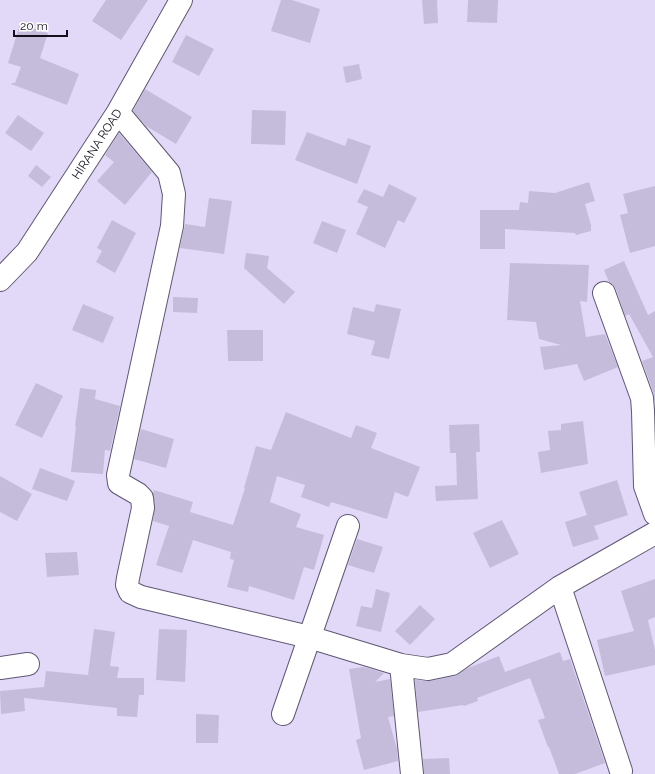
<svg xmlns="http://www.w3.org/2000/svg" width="655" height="774" font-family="Raleway,sans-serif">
  <rect width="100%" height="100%" fill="#e2d9f9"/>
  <path fill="#c5bcdc" d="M 106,0 L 148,0 L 121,40 L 92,21 Z
    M 281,0 L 292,0 L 320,9 L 310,43 L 271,31 Z
    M 422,0 L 437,0 L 438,23 L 424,24 Z
    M 468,0 L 498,0 L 497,23 L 467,22 Z
    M 20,24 L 48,33 L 40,58 L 79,74 L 67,105 L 11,84 L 12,83 L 15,83 L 21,67 L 8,63 Z
    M 186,35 L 214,49 L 199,76 L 172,62 Z
    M 359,64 L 362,79 L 346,83 L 343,67 Z
    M 145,89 L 192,117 L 176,144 L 146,126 L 133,111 Z
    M 252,110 L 286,111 L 285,145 L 251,144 Z
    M 18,115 L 44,133 L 31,151 L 5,133 Z
    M 307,132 L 345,146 L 348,138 L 371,146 L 357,184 L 295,160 Z
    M 119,133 L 152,172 L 125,205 L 97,181 L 114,162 L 105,155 Z
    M 36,165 L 51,177 L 42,187 L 28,176 Z
    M 589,182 L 595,201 L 585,204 L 591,225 L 591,231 L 576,235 L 575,233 L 505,229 L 505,249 L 480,249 L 480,210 L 519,210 L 520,202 L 528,203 L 529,191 L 555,193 Z
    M 389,184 L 417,198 L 404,223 L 398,220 L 385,248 L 356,234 L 368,207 L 357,202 L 364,189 L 383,197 Z
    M 655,186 L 655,246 L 630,253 L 620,215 L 628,213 L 623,194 Z
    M 209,198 L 232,201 L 224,254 L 180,248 L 185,224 L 205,227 Z
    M 112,220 L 136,233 L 115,273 L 96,262 L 102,251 L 97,248 Z
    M 322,221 L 346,230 L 337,253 L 313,243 Z
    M 246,253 L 269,256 L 267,268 L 295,292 L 284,304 L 244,268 Z
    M 624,261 L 648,315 L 655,311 L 655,404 L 654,394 L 642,361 L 653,357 L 629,314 L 625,316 L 616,289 L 612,284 L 609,282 L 604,270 Z
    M 510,263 L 589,265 L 587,302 L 580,301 L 586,337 L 605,334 L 618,367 L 584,381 L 577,364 L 544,370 L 540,347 L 561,345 L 539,339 L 536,322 L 507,320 Z
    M 173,297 L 198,298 L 197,313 L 173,312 Z
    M 83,304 L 114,317 L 103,343 L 72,330 Z
    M 376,304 L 401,309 L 389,359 L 371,355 L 375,341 L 347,334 L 353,307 L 374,312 Z
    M 227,330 L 263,330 L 263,361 L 228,361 Z
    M 36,383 L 63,396 L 42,438 L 15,425 Z
    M 80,388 L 96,390 L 95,399 L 120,406 L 110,451 L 105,450 L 103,474 L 71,472 L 76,426 L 75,426 Z
    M 286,412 L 351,438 L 356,425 L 377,433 L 371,448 L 420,467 L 408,497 L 395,492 L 387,519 L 331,502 L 329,507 L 301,497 L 305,485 L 277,476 L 270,502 L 301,514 L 296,527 L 324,535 L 314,570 L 304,567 L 294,600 L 249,586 L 248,592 L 227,587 L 234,560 L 230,559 L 231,552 L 193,540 L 182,573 L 156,565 L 169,526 L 153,521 L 155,507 L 153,493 L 154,490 L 193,502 L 190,512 L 233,525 L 245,488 L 244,488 L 256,446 L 271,450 Z
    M 583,421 L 588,464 L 541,473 L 538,452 L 550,450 L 548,431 L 561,430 L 561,424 Z
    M 479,424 L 480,452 L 476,452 L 478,499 L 436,501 L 435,486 L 457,485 L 456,453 L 450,453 L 449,425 Z
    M 141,429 L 174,439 L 166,468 L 134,459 Z
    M 40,468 L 75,481 L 67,501 L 32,489 Z
    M 0,476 L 32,494 L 17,521 L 0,512 Z
    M 617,480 L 628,515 L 594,526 L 599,539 L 573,547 L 565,522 L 587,515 L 579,492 Z
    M 502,520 L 519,554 L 490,568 L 473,533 Z
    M 357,539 L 383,547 L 374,573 L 348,565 Z
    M 77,552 L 79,575 L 47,577 L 45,553 Z
    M 655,579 L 655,617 L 648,620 L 655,650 L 655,665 L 605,676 L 597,640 L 634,631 L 621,591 Z
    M 376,589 L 390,593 L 381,632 L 356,626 L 361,606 L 372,608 Z
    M 420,605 L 435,619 L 410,645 L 395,631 Z
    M 94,629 L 115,632 L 110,666 L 119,667 L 117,678 L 144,678 L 144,695 L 139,695 L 137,717 L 117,716 L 117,708 L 24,698 L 25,711 L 1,714 L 0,691 L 44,687 L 46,671 L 88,675 Z
    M 159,629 L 187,630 L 185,682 L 156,680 Z
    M 560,652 L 563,661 L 570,659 L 605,763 L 575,774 L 559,774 L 549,747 L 548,747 L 538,720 L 545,718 L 530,678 L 477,698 L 478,701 L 464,706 L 463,705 L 418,712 L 415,680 L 430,681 L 455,676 L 468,668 L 499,656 L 505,672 Z
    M 364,667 L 384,673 L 375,682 L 390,679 L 394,716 L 388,717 L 397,749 L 398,761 L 364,770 L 356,740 L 361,738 L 349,669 Z
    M 196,714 L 219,715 L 218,743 L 196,743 Z
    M 449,758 L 450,774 L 424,774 L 423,759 Z"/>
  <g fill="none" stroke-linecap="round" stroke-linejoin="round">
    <defs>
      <path id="minor" d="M 118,112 L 169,173 L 174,194 L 172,226 L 118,475 L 119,483 L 138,494 L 142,498 L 143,508 L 128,578 L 127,585 L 130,592 L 141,597 L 309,637 L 401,665 L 428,669 L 452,664 L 560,587 L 655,533
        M 0,280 L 27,252 L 118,112 L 181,0
        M 604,293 L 642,398 L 643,411 L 645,486 L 655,514
        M 560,587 L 621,771
        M 401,665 L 412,774
        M 0,668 L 28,664
        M 283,714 L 348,526"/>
    </defs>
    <use href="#minor" stroke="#5f5773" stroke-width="24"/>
    <use href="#minor" stroke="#fff" stroke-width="22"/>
  </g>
  <g text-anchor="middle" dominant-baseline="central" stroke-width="4" stroke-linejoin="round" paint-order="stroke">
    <g font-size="12" fill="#13101b" stroke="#fff">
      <text transform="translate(97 144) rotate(-57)">HIRANA ROAD</text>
    </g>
  </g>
  <path d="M14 30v6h53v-6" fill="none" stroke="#13101b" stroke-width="2"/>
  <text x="20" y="30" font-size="12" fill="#13101b" stroke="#ffffff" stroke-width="3" paint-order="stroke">20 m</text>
</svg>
